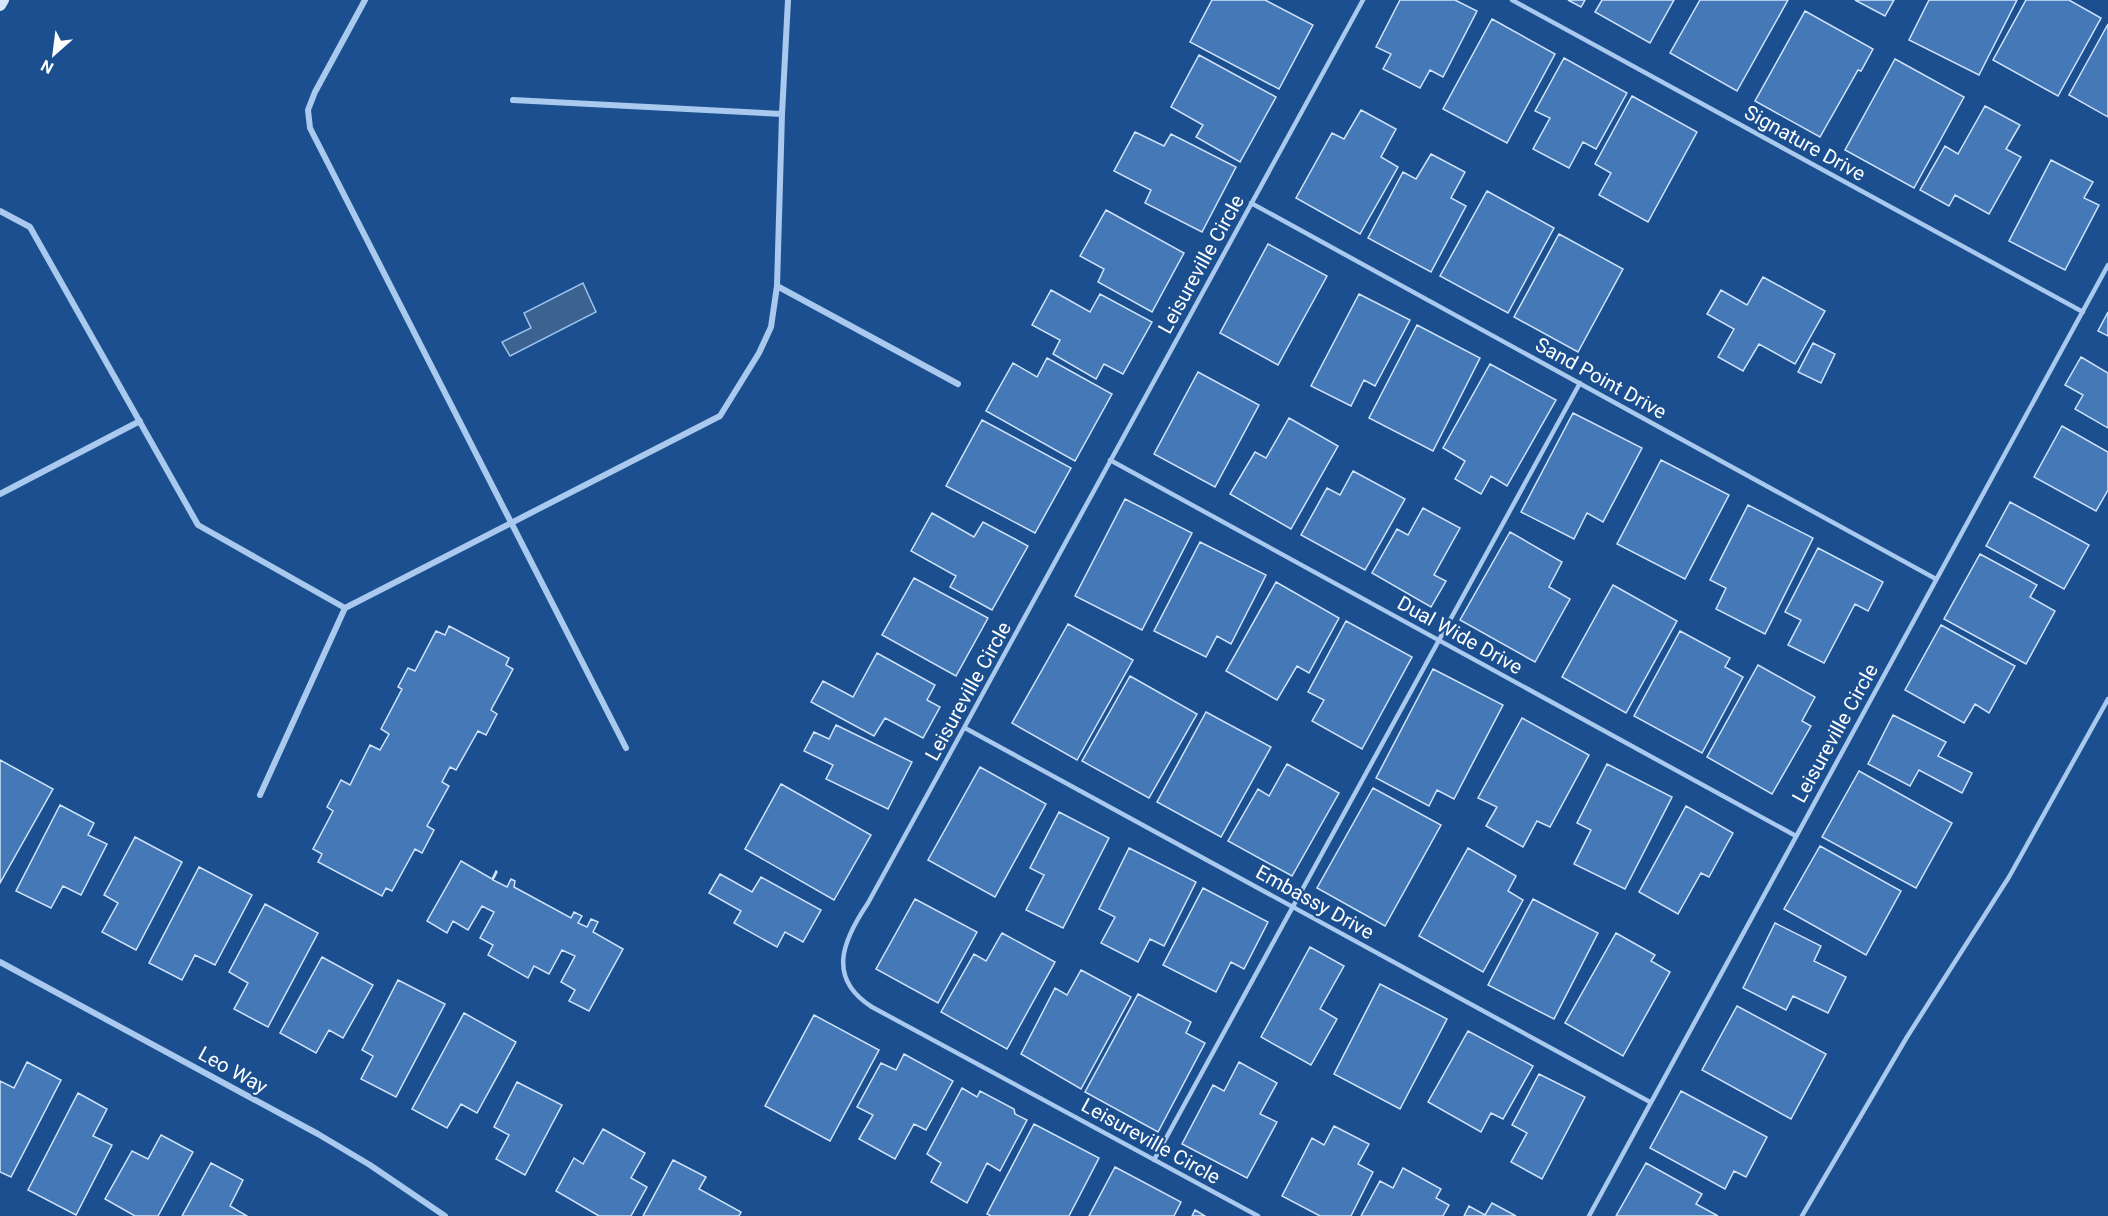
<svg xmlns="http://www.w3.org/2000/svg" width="2108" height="1216" font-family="Roboto,sans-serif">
  <rect width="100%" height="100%" fill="#1b4f8f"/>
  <path fill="#3c6290" stroke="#9cc4f0" stroke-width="1.5" d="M 583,283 L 596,312 L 510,356 L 502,342 L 531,328 L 524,313 Z"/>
  <path fill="#4478b7" stroke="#cfe3fa" stroke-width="1.5" d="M 1212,0 L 1265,0 L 1313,25 L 1279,89 L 1190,42 Z
    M 1400,0 L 1455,0 L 1477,11 L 1443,77 L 1430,70 L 1420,88 L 1383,69 L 1391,54 L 1376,47 Z
    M 1568,0 L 1585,0 L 1581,7 Z
    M 1602,0 L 1674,0 L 1650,43 L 1595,12 Z
    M 1700,0 L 1788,0 L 1737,91 L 1670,53 Z
    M 1855,0 L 1894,0 L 1885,16 Z
    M 1929,0 L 2017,0 L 1979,75 L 1909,40 Z
    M 2026,0 L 2069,0 L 2101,18 L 2058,96 L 1993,60 Z
    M 1805,11 L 1873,49 L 1861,71 L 1858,70 L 1820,137 L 1755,101 Z
    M 1492,19 L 1555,54 L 1507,143 L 1443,109 Z
    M 2108,24 L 2108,117 L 2069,95 Z
    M 1199,55 L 1276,97 L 1240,162 L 1196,137 L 1203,125 L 1171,107 Z
    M 1564,58 L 1627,93 L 1596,149 L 1583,142 L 1569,168 L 1533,149 L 1550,118 L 1535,111 Z
    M 1895,59 L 1964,97 L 1914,188 L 1845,150 Z
    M 1632,96 L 1697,132 L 1648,222 L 1599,195 L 1611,173 L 1595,164 Z
    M 1985,106 L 2020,125 L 2006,149 L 2021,157 L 1989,214 L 1955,195 L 1949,206 L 1920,190 L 1945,146 L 1958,154 Z
    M 1361,110 L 1396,129 L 1381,157 L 1398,167 L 1360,234 L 1296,198 L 1332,133 L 1344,139 Z
    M 1135,132 L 1164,146 L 1171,134 L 1236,167 L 1202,232 L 1145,203 L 1151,190 L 1114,171 Z
    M 1431,154 L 1465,172 L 1451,198 L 1466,206 L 1431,272 L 1368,238 L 1403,172 L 1416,179 Z
    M 2051,160 L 2093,182 L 2084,198 L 2099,205 L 2065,270 L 2009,241 Z
    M 1487,191 L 1554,228 L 1508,313 L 1440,276 Z
    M 1106,210 L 1184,253 L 1152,312 L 1098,282 L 1104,269 L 1080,256 Z
    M 1559,234 L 1623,269 L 1578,352 L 1514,317 Z
    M 1268,244 L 1327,276 L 1278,365 L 1220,333 Z
    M 1763,277 L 1825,311 L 1795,364 L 1759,344 L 1743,371 L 1718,357 L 1734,329 L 1707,314 L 1721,290 L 1747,305 Z
    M 1051,290 L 1090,312 L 1100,294 L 1152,322 L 1123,374 L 1104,364 L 1096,379 L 1053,354 L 1060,340 L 1032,325 Z
    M 1359,294 L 1410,320 L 1375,386 L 1364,380 L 1351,406 L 1311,386 Z
    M 2108,312 L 2108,336 L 2098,331 Z
    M 1417,325 L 1480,358 L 1433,451 L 1369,418 Z
    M 1813,343 L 1835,354 L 1821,383 L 1798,372 Z
    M 2081,357 L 2108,373 L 2108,428 L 2075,409 L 2083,395 L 2065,385 Z
    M 1047,358 L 1112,394 L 1075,461 L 986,411 L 1013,363 L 1037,377 Z
    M 1490,364 L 1556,400 L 1507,486 L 1491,476 L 1481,494 L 1455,479 L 1465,461 L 1443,448 Z
    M 1198,372 L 1259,405 L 1215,487 L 1154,454 Z
    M 1573,413 L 1642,448 L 1603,522 L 1587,513 L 1574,539 L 1521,512 Z
    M 1289,418 L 1338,446 L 1291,529 L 1230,494 L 1255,452 L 1266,458 Z
    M 982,420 L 1071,468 L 1035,533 L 946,486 Z
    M 2062,426 L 2108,452 L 2108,490 L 2096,511 L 2034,477 Z
    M 1661,460 L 1729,495 L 1685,579 L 1617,544 Z
    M 1353,471 L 1405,499 L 1365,570 L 1301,535 L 1327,488 L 1340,495 Z
    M 1125,499 L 1192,533 L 1142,630 L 1075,596 Z
    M 2010,502 L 2089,545 L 2064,589 L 1986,546 Z
    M 1748,505 L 1813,538 L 1765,634 L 1716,609 L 1726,588 L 1710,580 Z
    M 1423,508 L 1460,528 L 1434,575 L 1446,581 L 1431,607 L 1372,573 L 1397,529 L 1408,535 Z
    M 932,513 L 974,537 L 983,522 L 1028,546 L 992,610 L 950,587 L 956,576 L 911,551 Z
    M 1510,532 L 1562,562 L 1549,587 L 1570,599 L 1535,662 L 1460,620 Z
    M 1200,542 L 1266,575 L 1231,644 L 1217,636 L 1206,657 L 1154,631 Z
    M 1818,548 L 1883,582 L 1868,611 L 1855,604 L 1824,663 L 1788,645 L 1801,620 L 1785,612 Z
    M 1980,554 L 2037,585 L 2030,597 L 2055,611 L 2026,664 L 1944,619 Z
    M 914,578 L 988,618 L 956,676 L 882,635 Z
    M 1276,582 L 1339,618 L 1309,673 L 1297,666 L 1277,700 L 1226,671 Z
    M 1613,585 L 1677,621 L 1626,713 L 1562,677 Z
    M 1346,621 L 1412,657 L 1362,749 L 1312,721 L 1324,700 L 1308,692 Z
    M 1068,624 L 1133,660 L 1077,760 L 1012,723 Z
    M 1941,625 L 2015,666 L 1989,713 L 1975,704 L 1964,723 L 1905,690 Z
    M 449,626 L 509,658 L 506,665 L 513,669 L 491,710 L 497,714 L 486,735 L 478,731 L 456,770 L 450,767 L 442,782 L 449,786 L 427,826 L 434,830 L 422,853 L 415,849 L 392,891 L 386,888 L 382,896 L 318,862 L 322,854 L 313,849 L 333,811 L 327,807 L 341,780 L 350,785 L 370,745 L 380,750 L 389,734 L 381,729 L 402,689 L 398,687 L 408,668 L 415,671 L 436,631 L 445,635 Z
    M 1680,631 L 1730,658 L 1725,667 L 1743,677 L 1702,753 L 1634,716 Z
    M 877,653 L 935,685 L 927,700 L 940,707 L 923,738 L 885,718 L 874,736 L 811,702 L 823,681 L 853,697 Z
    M 1758,665 L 1815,697 L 1802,721 L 1811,726 L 1772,794 L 1707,757 Z
    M 1433,669 L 1503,705 L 1454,799 L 1437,790 L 1429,806 L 1376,778 Z
    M 1130,676 L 1197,714 L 1149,798 L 1082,761 Z
    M 1206,712 L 1271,747 L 1221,837 L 1157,802 Z
    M 1893,715 L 1946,742 L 1938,756 L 1972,773 L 1962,793 L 1919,770 L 1910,786 L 1868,764 Z
    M 1522,718 L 1589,755 L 1550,827 L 1537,821 L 1523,847 L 1486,826 L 1497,807 L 1478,798 Z
    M 836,725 L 912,762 L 888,809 L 826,779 L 833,765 L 804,751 L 814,732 L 829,739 Z
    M 0,760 L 53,789 L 0,883 Z
    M 1287,764 L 1339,793 L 1292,876 L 1228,841 L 1258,789 L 1269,796 Z
    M 1607,764 L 1672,797 L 1625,889 L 1574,864 L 1591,830 L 1577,823 Z
    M 980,767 L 1046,804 L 995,897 L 928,860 Z
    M 1859,771 L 1952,823 L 1916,888 L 1822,837 Z
    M 781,784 L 871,835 L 834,900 L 745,849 Z
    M 1373,788 L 1441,825 L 1385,926 L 1317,888 Z
    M 60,805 L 94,823 L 88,835 L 107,844 L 81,895 L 63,886 L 51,908 L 16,891 Z
    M 1686,806 L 1733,833 L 1709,877 L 1701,873 L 1678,914 L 1639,892 Z
    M 1059,812 L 1109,838 L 1063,928 L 1026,910 L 1044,875 L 1030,868 Z
    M 135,837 L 182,862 L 136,950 L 102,932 L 118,903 L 104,895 Z
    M 1820,846 L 1901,891 L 1866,955 L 1784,909 Z
    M 1129,848 L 1196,882 L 1164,946 L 1150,939 L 1138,962 L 1101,943 L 1115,917 L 1099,909 Z
    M 1468,848 L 1516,876 L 1508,891 L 1523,900 L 1483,972 L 1419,936 Z
    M 461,861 L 492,879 L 496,871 L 497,872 L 493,880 L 507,887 L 511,879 L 515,881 L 514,887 L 571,918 L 574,912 L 582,916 L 578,923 L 587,927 L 591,919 L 598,922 L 593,932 L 623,949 L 589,1011 L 569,1001 L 575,990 L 561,982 L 575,956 L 562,950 L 549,974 L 534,966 L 528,978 L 488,955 L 493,945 L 480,938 L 494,912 L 482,906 L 468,930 L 453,921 L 447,933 L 427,921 Z
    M 199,867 L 252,895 L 215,965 L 195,955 L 182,980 L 149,963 Z
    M 720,874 L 752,892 L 761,877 L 821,910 L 803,942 L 785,932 L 777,947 L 734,923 L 741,911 L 709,893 Z
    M 1203,888 L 1268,922 L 1244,969 L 1231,962 L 1216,992 L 1163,965 Z
    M 915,899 L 977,932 L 938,1003 L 876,969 Z
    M 1533,899 L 1598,933 L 1554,1019 L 1488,985 Z
    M 265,904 L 318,933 L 268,1027 L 234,1009 L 248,983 L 229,972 Z
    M 1775,923 L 1821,946 L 1814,961 L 1846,977 L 1828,1013 L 1793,996 L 1786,1010 L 1743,988 Z
    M 1002,933 L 1055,962 L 1007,1049 L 941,1012 L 974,954 L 986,961 Z
    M 1616,933 L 1655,955 L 1651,961 L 1670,972 L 1623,1056 L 1565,1023 Z
    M 1310,947 L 1344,966 L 1320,1009 L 1337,1019 L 1311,1065 L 1261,1037 Z
    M 322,957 L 373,985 L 343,1038 L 329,1030 L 316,1053 L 280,1033 Z
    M 1081,970 L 1131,997 L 1081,1089 L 1021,1054 L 1055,988 L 1067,995 Z
    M 398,980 L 445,1004 L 396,1097 L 361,1079 L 373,1056 L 362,1050 Z
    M 1380,984 L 1447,1019 L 1400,1109 L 1334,1074 Z
    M 1138,994 L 1191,1022 L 1186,1033 L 1205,1043 L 1158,1132 L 1085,1092 Z
    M 1737,1006 L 1826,1054 L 1791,1119 L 1702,1070 Z
    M 464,1013 L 516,1042 L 477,1113 L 461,1104 L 447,1128 L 412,1109 Z
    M 814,1015 L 879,1050 L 830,1141 L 765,1106 Z
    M 1468,1031 L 1533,1066 L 1503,1119 L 1491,1113 L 1481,1132 L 1428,1102 Z
    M 904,1054 L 953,1081 L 926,1130 L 914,1124 L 895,1159 L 859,1139 L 873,1115 L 857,1107 L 881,1063 L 896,1070 Z
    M 27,1062 L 61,1080 L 11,1177 L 0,1172 L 0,1081 L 14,1088 Z
    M 1239,1062 L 1277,1083 L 1260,1114 L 1277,1122 L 1247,1178 L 1182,1144 L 1213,1085 L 1224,1091 Z
    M 1539,1074 L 1585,1097 L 1542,1179 L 1511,1162 L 1527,1133 L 1512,1125 Z
    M 517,1082 L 562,1105 L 525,1175 L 496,1159 L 509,1135 L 494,1127 Z
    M 962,1088 L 977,1097 L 980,1091 L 1014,1109 L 1015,1114 L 1027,1120 L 1000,1171 L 987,1163 L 967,1203 L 931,1182 L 941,1163 L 927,1154 Z
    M 1681,1091 L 1767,1137 L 1746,1177 L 1734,1171 L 1725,1189 L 1650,1148 Z
    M 78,1093 L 107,1109 L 93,1136 L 112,1145 L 76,1215 L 28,1190 Z
    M 1034,1124 L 1099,1158 L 1069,1216 L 991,1216 L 987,1214 Z
    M 1334,1126 L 1369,1144 L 1358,1164 L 1373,1172 L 1351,1216 L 1320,1216 L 1282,1196 L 1312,1138 L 1324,1145 Z
    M 603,1129 L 645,1153 L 631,1178 L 647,1187 L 631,1216 L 599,1216 L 556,1191 L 574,1158 L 583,1164 Z
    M 161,1135 L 193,1152 L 158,1216 L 135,1216 L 105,1199 L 132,1151 L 148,1159 Z
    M 673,1160 L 706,1177 L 699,1189 L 741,1212 L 739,1216 L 643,1216 Z
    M 211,1163 L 243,1180 L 230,1206 L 247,1216 L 182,1216 Z
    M 1646,1163 L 1702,1194 L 1696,1204 L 1718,1216 L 1616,1216 Z
    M 1115,1167 L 1181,1202 L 1174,1216 L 1089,1216 Z
    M 1403,1168 L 1441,1189 L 1436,1198 L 1449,1205 L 1443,1216 L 1361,1216 L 1380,1181 L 1393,1188 Z
    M 1492,1203 L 1516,1216 L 1464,1216 L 1469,1206 L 1485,1215 Z
    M 1195,1210 L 1205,1216 L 1192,1216 Z"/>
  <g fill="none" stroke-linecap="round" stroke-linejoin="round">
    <path stroke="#a9c9ee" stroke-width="4.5" d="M 1512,0 L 2083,312
      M 1251,203 L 1936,579
      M 1110,460 L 1796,836
      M 965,728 L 1650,1102
      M 1154,1160 L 1580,383
      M 1258,1216 L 872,1007 C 826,978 843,940 868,903 L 1363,0
      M 1589,1216 L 2108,265
      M 1802,1216 L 1907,1037 L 2009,877 L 2108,699"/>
    <path stroke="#a9c9ee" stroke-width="6" d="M 365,0 L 315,92 L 308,110 L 310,128 L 626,748
      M 513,100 L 782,114
      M 0,211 L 30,227 L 198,525 L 345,608
      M 777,286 L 958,384
      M 0,494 L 140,421
      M 260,795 L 345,608 L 720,416 L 759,353 L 771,327 L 777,286 L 782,114 L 788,0
      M 0,962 L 318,1134 L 370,1165 L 445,1216"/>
    <path stroke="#d6e6fa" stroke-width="12" d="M 0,5 L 3,0"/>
  </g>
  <g text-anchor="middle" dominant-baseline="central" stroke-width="4.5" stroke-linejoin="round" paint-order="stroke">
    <g font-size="20" fill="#fff" stroke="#1b4f8f">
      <text transform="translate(1805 143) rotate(29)">Signature Drive</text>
      <text transform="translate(1201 264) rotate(-61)">Leisureville Circle</text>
      <text transform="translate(1601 378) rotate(29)">Sand Point Drive</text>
      <text transform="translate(1460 635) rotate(29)">Dual Wide Drive</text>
      <text transform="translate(968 691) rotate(-61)">Leisureville Circle</text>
      <text transform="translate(1835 733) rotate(-61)">Leisureville Circle</text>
      <text transform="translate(1315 902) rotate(29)">Embassy Drive</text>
      <text transform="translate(233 1070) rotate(29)">Leo Way</text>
      <text transform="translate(1151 1141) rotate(29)">Leisureville Circle</text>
    </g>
  </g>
  <g transform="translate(54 54) rotate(208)" stroke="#1b4f8f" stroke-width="4.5" paint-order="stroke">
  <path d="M0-4.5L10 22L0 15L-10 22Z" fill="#ffffff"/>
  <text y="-9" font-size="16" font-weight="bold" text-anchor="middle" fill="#ffffff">N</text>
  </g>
</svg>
